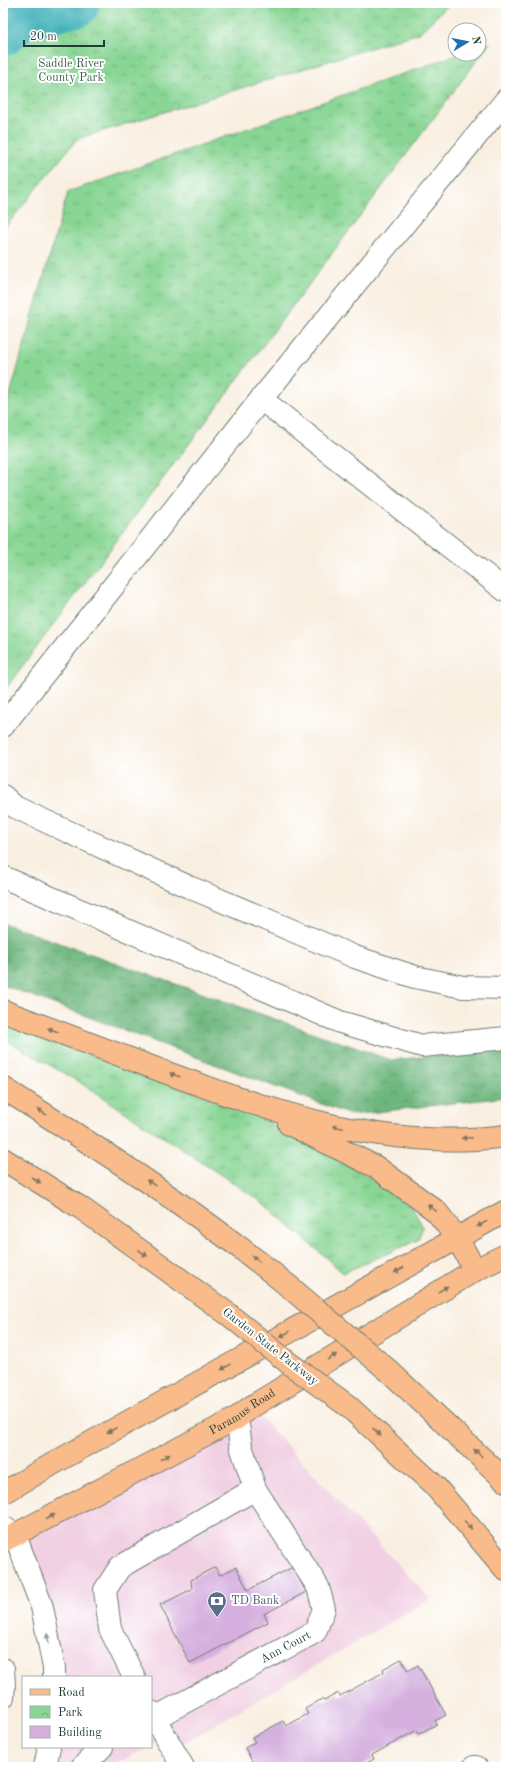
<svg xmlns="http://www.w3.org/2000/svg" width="509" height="1770" font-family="'Old Standard TT',serif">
  <defs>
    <pattern id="grass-tufts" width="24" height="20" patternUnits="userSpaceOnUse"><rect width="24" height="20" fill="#89d694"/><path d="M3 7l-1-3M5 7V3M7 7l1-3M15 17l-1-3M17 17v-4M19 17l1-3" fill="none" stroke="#6faf7a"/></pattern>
    <pattern id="forest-crowns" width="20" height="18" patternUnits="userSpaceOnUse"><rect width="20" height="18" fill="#6eb77e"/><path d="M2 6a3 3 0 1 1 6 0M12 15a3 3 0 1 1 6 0" fill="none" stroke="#5a9668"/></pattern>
    <pattern id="park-crowns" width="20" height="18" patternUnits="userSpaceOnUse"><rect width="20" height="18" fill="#89d694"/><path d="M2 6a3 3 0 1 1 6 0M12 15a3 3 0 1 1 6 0" fill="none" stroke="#6faf7a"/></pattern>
  </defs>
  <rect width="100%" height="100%" fill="#fff"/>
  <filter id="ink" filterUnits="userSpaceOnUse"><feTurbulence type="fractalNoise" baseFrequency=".025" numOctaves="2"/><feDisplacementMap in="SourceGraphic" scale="8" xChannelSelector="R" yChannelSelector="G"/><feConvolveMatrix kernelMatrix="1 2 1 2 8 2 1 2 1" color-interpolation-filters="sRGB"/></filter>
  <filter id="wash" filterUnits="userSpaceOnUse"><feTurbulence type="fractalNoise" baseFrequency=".012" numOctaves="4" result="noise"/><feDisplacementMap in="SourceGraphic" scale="16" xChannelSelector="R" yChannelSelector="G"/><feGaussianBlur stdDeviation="0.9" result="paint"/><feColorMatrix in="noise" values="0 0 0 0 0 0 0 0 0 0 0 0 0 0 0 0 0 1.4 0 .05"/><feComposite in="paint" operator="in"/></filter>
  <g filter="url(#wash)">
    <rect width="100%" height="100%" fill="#f9efe1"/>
    <path fill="#f1d0e3" d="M 251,1407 L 430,1599 L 173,1749 L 166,1738 L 151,1746 L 151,1677 L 54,1677 L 15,1535 Z
      M 49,1747 L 149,1747 L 109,1767 L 45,1767 Z"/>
    <path fill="url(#grass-tufts)" stroke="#548a64" d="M 490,43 L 3,692 L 3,419 L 68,192 L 459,54 L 479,54 L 479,47 Z
      M 3,1024 L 254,1114 L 369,1177 L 413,1209 L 423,1227 L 418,1240 L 343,1273 L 265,1204 L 84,1085 L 3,1038 Z"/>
    <path fill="url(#forest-crowns)" stroke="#467a59" d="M 3,923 L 391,1060 L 506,1049 L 506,1097 L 351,1115 L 3,985 Z"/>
    <path fill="url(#park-crowns)" stroke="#548a64" d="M 28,3 L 451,3 L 419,33 L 77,139 L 3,230 L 3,40 Z"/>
    <path fill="#41b2b9" stroke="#307876" d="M 3,3 L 28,3 L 3,40 Z"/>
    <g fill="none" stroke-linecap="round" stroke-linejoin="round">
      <path stroke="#41b2b9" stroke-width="48" d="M 3,32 L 19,17 L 76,3"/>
    </g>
    <g id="blocks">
      <path fill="#d5b0df" d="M 215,1567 L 220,1575 L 236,1567 L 248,1590 L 293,1567 L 306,1592 L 264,1614 L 268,1622 L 190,1663 L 160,1605 L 192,1589 L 191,1580 Z
        M 401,1659 L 408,1671 L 418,1665 L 446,1715 L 435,1721 L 437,1724 L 419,1734 L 417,1730 L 372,1755 L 374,1759 L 359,1767 L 255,1767 L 245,1748 L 255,1742 L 252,1738 L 283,1721 L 286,1726 L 308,1714 L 305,1709 L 322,1699 L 324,1701 L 338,1693 L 340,1696 L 384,1672 L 383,1669 Z"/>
    </g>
  </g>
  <g filter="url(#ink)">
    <use href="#blocks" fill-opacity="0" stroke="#6b7b71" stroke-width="1"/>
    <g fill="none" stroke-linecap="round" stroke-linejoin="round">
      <defs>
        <g id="minor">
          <path d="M 261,399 L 506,591"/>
          <path d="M 3,726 L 261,399 L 506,100"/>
          <path d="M 3,796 L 15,807 L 34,816 L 189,887 L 355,957 L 415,977 L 463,987 L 506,988"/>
          <path d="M 3,877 L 340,1022 L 422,1046 L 506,1038"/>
          <path d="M 3,1527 L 15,1535 L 42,1607 L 54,1668 L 54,1677"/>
          <path d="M 3,1669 L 4,1685 L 3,1697"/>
          <path d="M 134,1677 L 110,1629 L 105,1590 L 120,1567 L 255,1489"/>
          <path d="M 151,1712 L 183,1767"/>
          <path id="s1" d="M 151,1720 L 315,1632 L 324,1609 L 318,1587 L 255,1489 L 241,1446 L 237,1418"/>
          <path d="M 45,1767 L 49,1747"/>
          <path d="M 82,1767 L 102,1747"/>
          <path d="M 474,1767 L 476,1767"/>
        </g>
        <g id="major">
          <path d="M 3,1493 L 56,1462 L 506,1211"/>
          <path id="s2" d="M 3,1541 L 237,1418 L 251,1407 L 475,1270 L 506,1255"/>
        </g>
        <path id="highway" d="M 3,1011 C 56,1031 109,1051 162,1071 C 272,1112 386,1152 506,1136
          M 3,1088 C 100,1149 197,1211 286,1284
          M 289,1124 L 376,1167 L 436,1211 L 457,1238 L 475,1270
          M 3,1159 L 81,1208 L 228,1314
          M 389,1371 L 506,1481
          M 348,1406 L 434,1485 L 506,1570"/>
      </defs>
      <use href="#minor" stroke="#6b7b71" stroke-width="24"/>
      <use href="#major" stroke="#6b7b71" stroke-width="24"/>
      <use href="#highway" stroke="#6b7b71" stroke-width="24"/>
      <use href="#minor" stroke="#fff" stroke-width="22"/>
      <use href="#major" stroke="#fabb8b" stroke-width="22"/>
      <use href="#highway" stroke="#fabb8b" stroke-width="22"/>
      <defs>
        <path id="highway-bridge" d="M 286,1284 L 389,1371
          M 228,1314 L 290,1364 L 348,1406"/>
      </defs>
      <use href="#highway-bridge" stroke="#6b7b71" stroke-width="24" stroke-linecap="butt"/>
      <use href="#highway-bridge" stroke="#fabb8b" stroke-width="22"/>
    </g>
    <defs><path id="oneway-solid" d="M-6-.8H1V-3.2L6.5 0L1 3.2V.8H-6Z"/></defs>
    <g fill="#82765b">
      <use href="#oneway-solid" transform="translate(53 1030) rotate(-160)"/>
      <use href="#oneway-solid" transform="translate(175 1075) rotate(-160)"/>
      <use href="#oneway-solid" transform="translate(42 1112) rotate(-148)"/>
      <use href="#oneway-solid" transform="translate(338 1127) rotate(-166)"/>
      <use href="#oneway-solid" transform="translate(467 1138) rotate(178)"/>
      <use href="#oneway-solid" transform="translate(36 1180) rotate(32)"/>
      <use href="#oneway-solid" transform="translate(151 1183) rotate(-145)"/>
      <use href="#oneway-solid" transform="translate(432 1208) rotate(-142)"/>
      <use href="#oneway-solid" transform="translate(482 1224) rotate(151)"/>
      <use href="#oneway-solid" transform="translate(143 1253) rotate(36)"/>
      <use href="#oneway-solid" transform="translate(256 1259) rotate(-141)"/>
      <use href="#oneway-solid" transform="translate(399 1270) rotate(151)"/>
      <use href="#oneway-solid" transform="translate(443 1289) rotate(-31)"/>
      <use href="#oneway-solid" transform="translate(285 1334) rotate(151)"/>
      <use href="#oneway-solid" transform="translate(332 1357) rotate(-31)"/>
      <use href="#oneway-solid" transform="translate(226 1367) rotate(151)"/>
      <use href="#oneway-solid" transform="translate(112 1430) rotate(151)"/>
      <use href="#oneway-solid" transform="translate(377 1432) rotate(43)"/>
      <use href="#oneway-solid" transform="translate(478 1453) rotate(-137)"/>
      <use href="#oneway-solid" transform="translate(165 1457) rotate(-28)"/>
      <use href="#oneway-solid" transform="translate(50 1517) rotate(-27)"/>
      <use href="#oneway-solid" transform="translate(468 1525) rotate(50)"/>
    </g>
    <use fill="#8f9e9a" href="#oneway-solid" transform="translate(48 1639) rotate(-101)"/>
  </g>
  <defs>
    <symbol id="bank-pin" viewBox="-11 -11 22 30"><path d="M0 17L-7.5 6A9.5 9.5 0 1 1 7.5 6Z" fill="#5c6f8a" stroke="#fff"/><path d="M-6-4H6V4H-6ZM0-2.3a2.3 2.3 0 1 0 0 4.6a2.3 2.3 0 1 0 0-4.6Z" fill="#fff"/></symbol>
  </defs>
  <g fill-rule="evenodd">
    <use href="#bank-pin" x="206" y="1590" width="22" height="30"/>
  </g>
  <g text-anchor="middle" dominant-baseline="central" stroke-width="4" stroke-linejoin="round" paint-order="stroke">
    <g font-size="12" fill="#3a634c" stroke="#fff">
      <text x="71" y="64">Saddle River<tspan x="71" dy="14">County Park</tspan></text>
    </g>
    <g font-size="12" fill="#1f3d34" stroke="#fff">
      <text transform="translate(270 1347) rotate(38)">Garden State Parkway</text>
      <text stroke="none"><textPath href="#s2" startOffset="272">Paramus Road</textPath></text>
      <text stroke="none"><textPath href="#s1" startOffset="153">Ann Court</textPath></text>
    </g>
    <g font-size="12" fill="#4e5e75" stroke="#fff" text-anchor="start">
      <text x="231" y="1601">TD Bank</text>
    </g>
  </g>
  <rect width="509" height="1770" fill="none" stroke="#fff" stroke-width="16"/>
  <rect x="22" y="1676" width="130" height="72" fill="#ffffff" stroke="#a5b1ae"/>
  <rect x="30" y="1689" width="20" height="6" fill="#fabb8b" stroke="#a5b1ae"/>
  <text x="58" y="1696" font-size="12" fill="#1f3d34">Road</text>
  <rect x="30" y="1706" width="20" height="12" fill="url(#park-crowns)" stroke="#a5b1ae"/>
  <text x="58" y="1716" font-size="12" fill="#1f3d34">Park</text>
  <rect x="30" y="1726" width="20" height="12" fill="#d5b0df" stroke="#a5b1ae"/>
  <text x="58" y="1736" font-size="12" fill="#1f3d34">Building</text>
  <g transform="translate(467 42) rotate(80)"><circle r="19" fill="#ffffff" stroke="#a5b1ae"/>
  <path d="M0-3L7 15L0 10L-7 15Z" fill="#1f6fb2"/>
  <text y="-6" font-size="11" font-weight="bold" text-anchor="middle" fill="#1f3d34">N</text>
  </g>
  <path d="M24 40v6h80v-6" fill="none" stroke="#1f3d34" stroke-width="2"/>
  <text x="30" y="40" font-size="12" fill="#1f3d34" stroke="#ffffff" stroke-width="3" paint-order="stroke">20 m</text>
</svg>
